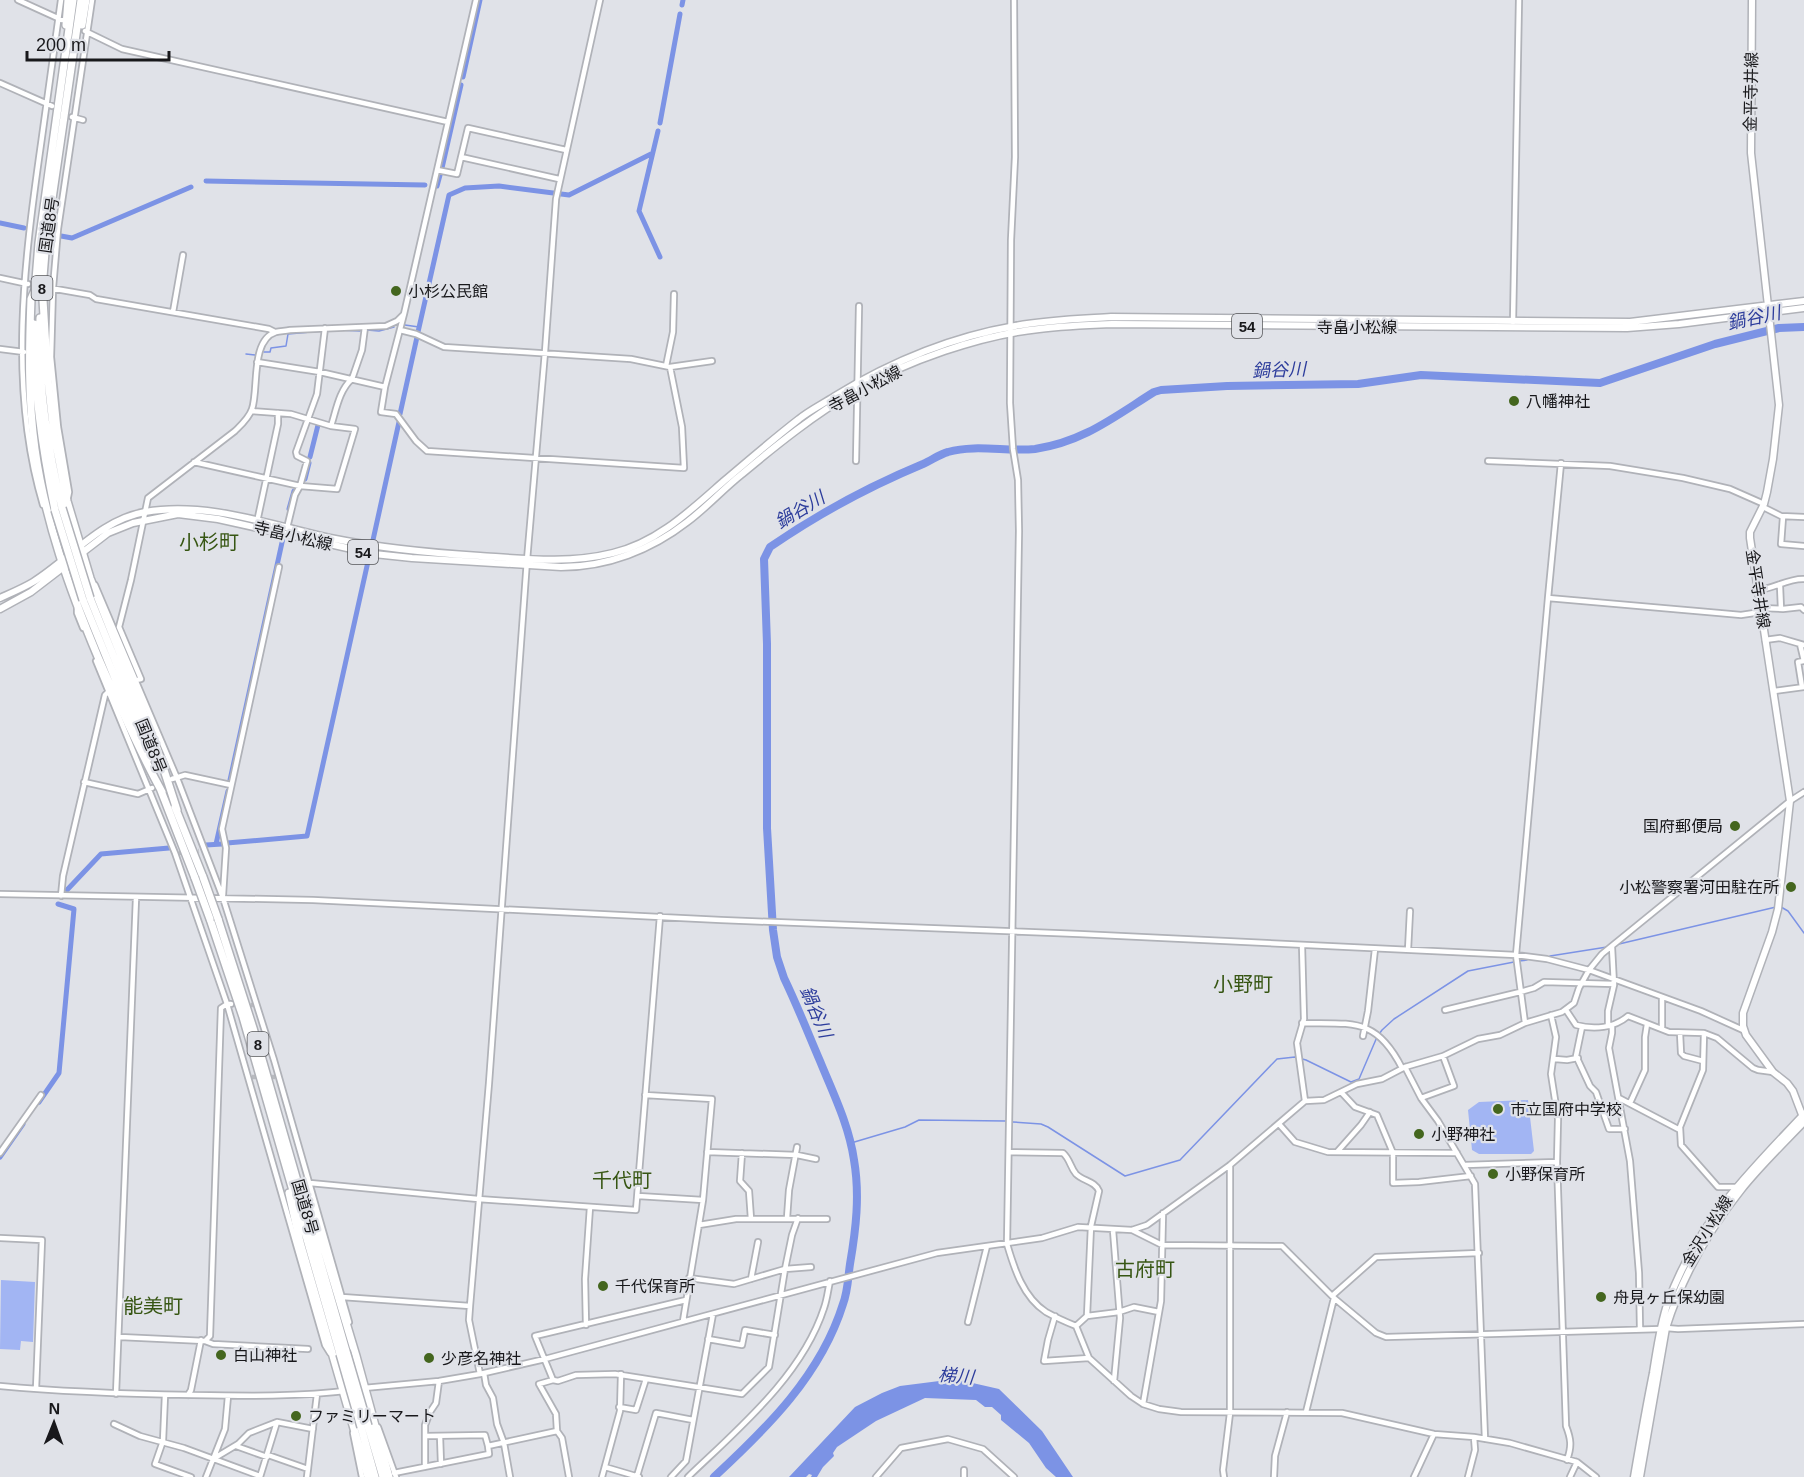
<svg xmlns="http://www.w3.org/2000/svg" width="1804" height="1477" font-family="Arial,'Noto Sans JP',sans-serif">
  <rect width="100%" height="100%" fill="#e0e2e8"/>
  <path fill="#a2b5f3" d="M 1528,1100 L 1534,1151 L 1531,1154 L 1479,1154 L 1472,1150 L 1468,1110 L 1479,1102 Z
    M 1,1280 L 35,1282 L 33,1342 L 21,1341 L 20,1350 L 0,1349 Z"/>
  <path fill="#7c93e5" d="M 955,1379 L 999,1389 L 1042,1431 L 1073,1477 L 1056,1477 L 1046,1468 L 1029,1443 L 1001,1420 L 1001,1415 L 992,1407 L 985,1407 L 976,1400 L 925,1398 L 876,1421 L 837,1447 L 833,1453 L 834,1456 L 823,1467 L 817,1477 L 811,1477 L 812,1475 L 809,1474 L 806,1477 L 789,1477 L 855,1407 L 882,1393 L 900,1386 Z"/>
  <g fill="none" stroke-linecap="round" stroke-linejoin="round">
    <path stroke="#7c93e5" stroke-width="1.5" d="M 405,325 L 419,327
      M 340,330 L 360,331
      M 367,330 L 379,331 L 394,327
      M 264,352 L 270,352 L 271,348 L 286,346 L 288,334 L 322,331
      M 246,354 L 255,355
      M 1781,907 L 1788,911 L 1804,933
      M 1619,944 L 1776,907
      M 1550,956 L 1607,947
      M 1519,961 L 1527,960
      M 1013,1122 L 1041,1124 L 1048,1127 L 1125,1176 L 1180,1160 L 1277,1059 L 1295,1057 L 1306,1060 L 1351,1082 L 1359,1079 L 1377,1037 L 1382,1030 L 1394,1019 L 1468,971 L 1514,962
      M 851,1143 L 905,1127 L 919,1120 L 1006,1121"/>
    <path stroke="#7c93e5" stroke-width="5" d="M 682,5 L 683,0
      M 463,77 L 480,0
      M 660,123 L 680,14
      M 658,131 L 639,211 L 660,257
      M 442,168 L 461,85
      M 206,181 L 425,185
      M 437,186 L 440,175
      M 0,223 L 24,228
      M 61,236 L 72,238 L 191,187
      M 418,332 L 449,195 L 465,188 L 499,186 L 569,195 L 651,154
      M 400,414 L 417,337
      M 310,457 L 318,425
      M 305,479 L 309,463
      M 289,509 L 294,491
      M 373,540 L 399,422
      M 230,780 L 283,538
      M 227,843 L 307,836 L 369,557
      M 216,844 L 228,791
      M 206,845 L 222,844
      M 66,891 L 101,854 L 169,848
      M 39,1102 L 59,1073 L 74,909 L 58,904
      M 0,1157 L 23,1124"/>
    <path stroke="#7c93e5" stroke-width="8" d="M 714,1477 C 767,1428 821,1375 843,1304 C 848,1291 848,1277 850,1264 C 856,1229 860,1195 854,1160 C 849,1125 833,1093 820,1061 C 808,1033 797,1005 784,978 L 777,957 L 773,930 L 767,828 L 767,644 L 764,559 L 770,547 C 818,514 870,486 923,464 C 932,460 940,454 948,452 C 976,444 1007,452 1035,449 C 1083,442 1114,417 1154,392 L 1161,390 L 1227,386 L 1358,384 L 1421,375 L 1600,383 L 1715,344 L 1779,328 L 1804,327"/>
    <path stroke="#b8babf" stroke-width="4.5" stroke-dasharray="4.5 2" stroke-linecap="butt" d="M 179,853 L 199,851
      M 231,1004 L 253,1005
      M 252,1077 L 275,1077"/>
    <defs>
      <path id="minor" d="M 18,0 L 62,20
        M 1014,0 L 1015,157 L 1011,240 L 1010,403 L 1013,449 L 1018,480 L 1019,531 L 1007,1244 C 1014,1268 1023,1297 1046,1312 C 1055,1317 1066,1322 1076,1326 L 1089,1358 L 1131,1396 L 1143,1404 L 1159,1409 L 1181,1412 L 1342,1413 L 1434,1434 L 1474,1437 L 1510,1443 L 1577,1462 L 1596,1477
        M 85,31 L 122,49 L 448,122
        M 0,83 L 52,106
        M 72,117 L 83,120
        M 461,157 L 559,179
        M 437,170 L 457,174 L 468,128 L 566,150
        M 0,278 L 28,284
        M 50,288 L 90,295 L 96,299 L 269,329 L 275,332
        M 173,312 L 183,255
        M 404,314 L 385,387 L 381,412 L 396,414 L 416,441 L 427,451 L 684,468 L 682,427 L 670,367
        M 1513,322 L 1519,0
        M 400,330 L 416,334 L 444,347 L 631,359 L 670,367 L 712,361
        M 0,349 L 24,352
        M 257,362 L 320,372 L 385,387
        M 666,366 L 673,332 L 674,294
        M 252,411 L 291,414 L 331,426
        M 856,461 L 859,306
        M 1488,461 L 1610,466 L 1683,478 L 1730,489 L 1764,504
        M 194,462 L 300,486 L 337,489 L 355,429 L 331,426 C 336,411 339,390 352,379 L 362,350 L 365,327
        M 1561,463 L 1548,598 L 1719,613 L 1741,615 L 1761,612
        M 68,497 L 69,492 L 58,427 L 51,357 L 53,288 L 58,229 L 92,0
        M 43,505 C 8,388 24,263 41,144 C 48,96 54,48 61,0
        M 1763,507 L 1781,516 L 1804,517
        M 1783,517 L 1781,544 L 1804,546
        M 257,522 L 278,424 L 278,413
        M 287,528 L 295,495 L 300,486 L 307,461 L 297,456 L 296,452 L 317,394 L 325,328
        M 95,585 L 177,778 L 223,898 L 274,1060 L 349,1322
        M 1780,586 L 1781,609
        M 1758,590 C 1773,589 1789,578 1804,579
        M 77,608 L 77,613 L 83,628
        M 1761,608 L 1783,609 L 1801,607 L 1804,610
        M 1765,640 L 1780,638 L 1804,645
        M 1800,644 L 1804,661 L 1798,662 L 1802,687
        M 96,661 L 175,853 L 227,1004 L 221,1008 L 210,1336 L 205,1341 L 120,1337
        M 136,680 L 141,679 L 119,627 L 131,580 L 148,498 L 235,431 C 241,425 249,418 252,409 C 259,389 250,340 276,332 C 280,331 285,331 290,330 L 386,326 L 397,321 L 404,314 L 476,0
        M 1774,691 L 1804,687
        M 172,779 L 185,775 L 231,785
        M 84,782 L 138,794 L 152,788
        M 0,894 L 313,900 L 721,920 L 1079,934 L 1516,955 L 1547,959 L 1589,970 L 1579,988 L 1574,1003 L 1562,1012 L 1525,1023 L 1500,1035 L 1478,1039 L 1443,1056 L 1405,1067 L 1382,1079 L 1357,1084 L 1324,1100 L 1305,1101 L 1230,1165 L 1147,1225 L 1132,1230 L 1078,1227 L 1042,1238 L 937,1253 L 545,1359 L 480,1374 L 439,1381 L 364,1388
        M 223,895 L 226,848 L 222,829 L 279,567
        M 61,896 L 63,876 L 105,695 L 109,691
        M 1302,945 L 1304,1019 L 1297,1043 L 1305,1101
        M 1612,947 L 1614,985 L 1608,1011 L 1608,1024 L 1612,1026 L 1612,1033 L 1609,1048 L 1630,1161 L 1639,1273 L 1640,1329
        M 1408,950 L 1410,911
        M 231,1004 L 227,1004 L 325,1345 L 330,1353
        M 1445,1010 L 1520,992 L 1534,988 L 1544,982 L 1614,984
        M 1566,1010 L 1576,1025 C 1594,1030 1614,1028 1628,1016 L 1669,1032 L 1704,1033 L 1717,1038 L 1753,1068 L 1758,1070 L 1773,1072
        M 1551,1015 L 1556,1037 L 1551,1074 L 1558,1119 L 1557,1162 L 1566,1426 C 1571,1439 1572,1446 1567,1460
        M 1302,1023 C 1353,1024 1376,1017 1402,1068
        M 1525,1023 L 1516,955 L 1548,598
        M 1582,1027 L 1576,1056 L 1590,1086 L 1596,1092 L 1609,1129 L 1625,1129
        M 1662,1029 L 1662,997
        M 1743,1030 L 1701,1011 L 1589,970 L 1602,954 L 1790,801 L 1804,792
        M 1680,1033 L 1681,1053 L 1684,1056 L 1703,1061
        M 1704,1033 L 1703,1070 L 1680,1127 L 1681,1145 L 1718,1187 L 1735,1187
        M 1363,1036 L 1368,1011 L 1375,949
        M 1555,1059 L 1567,1060 L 1578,1058
        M 1405,1067 L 1421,1098 L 1438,1121 L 1475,1184 L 1485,1439
        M 1341,1092 L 1355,1107 L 1377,1115 L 1393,1153 L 1393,1183 L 1419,1182 L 1471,1176
        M 645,1095 L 712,1099 L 703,1200 L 683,1321
        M 1421,1098 L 1454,1086 L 1443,1056
        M 1619,1098 L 1680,1130
        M 1630,1103 L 1645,1070 L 1645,1037 L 1647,1024
        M 1279,1124 L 1295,1142 L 1328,1152 L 1457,1153
        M 707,1152 L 797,1155 L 816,1159
        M 1009,1152 L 1063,1153 C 1070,1159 1070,1167 1076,1174 C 1083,1181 1095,1181 1099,1191 L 1091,1226 L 1087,1316
        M 1337,1152 L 1361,1125 L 1370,1112
        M 0,1153 L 41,1095
        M 742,1153 L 740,1181 L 749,1191 L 751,1219
        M 1465,1165 L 1557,1162
        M 310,1183 L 478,1199 L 636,1210 L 660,916
        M 638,1196 L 703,1200
        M 787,1218 L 789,1190 L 797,1147
        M 699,1225 L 736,1219 L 827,1219
        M 1113,1230 L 1120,1318 L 1114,1381
        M 1132,1230 L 1162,1245 L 1282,1246 L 1334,1298 L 1376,1333 L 1386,1337 L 1661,1329
        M 0,1238 L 42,1240 L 36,1389
        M 689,1278 L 734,1284 L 785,1269 L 811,1267
        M 751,1279 L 758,1242
        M 1332,1296 L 1376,1257 L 1479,1253
        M 342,1297 L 470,1306
        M 686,1300 L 535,1336 L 553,1380 L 558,1381 L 576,1375 L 615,1374 L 742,1394 L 769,1367 L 785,1269 L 792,1235 L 798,1218
        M 1055,1316 L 1048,1340 L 1044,1361 L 1089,1358
        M 968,1322 L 987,1246
        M 586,1325 L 585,1279 L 590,1207
        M 1076,1326 L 1087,1316 L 1119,1312 L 1134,1307 L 1159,1312
        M 1666,1328 L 1678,1329 L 1804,1324
        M 708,1339 L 742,1345 L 745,1330 L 775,1335
        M 205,1341 L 213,1344 L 308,1349
        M 484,1373 L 486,1385 L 493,1398 L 497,1424 L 504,1443 L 510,1477
        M 480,1374 L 469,1320 L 470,1306 L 489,1083 L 527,560 L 545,352 L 556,199 L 600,0
        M 553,1380 L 539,1384 L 556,1414 L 557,1431 L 562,1438 L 569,1477
        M 0,1386 C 64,1392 128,1394 193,1395 C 246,1396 299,1397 353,1390
        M 116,1394 L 136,898
        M 165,1395 L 163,1441 L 155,1464 L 191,1477
        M 188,1395 L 191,1390 L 201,1340
        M 1143,1404 L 1161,1301 L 1163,1213
        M 619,1407 L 636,1410 L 646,1379
        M 1306,1412 L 1334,1298
        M 114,1424 L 140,1436 L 184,1448 L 260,1476
        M 378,1427 L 396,1477
        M 353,1433 L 362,1477
        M 425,1436 L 485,1435 L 488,1446 L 557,1431
        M 440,1436 L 441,1464
        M 236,1446 L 267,1457
        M 268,1455 L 308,1469
        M 213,1459 L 238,1444 L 249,1433 L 277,1422 L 313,1429
        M 425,1467 L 425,1425 L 430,1412 L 436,1403 L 439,1381
        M 605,1467 L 639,1477
        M 964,1470 L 964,1477
        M 394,1473 L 489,1454 L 488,1446
        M 637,1476 L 656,1413 L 693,1420
        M 206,1477 L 225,1429 L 228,1396
        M 260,1477 L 277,1422
        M 307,1477 L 317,1394
        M 602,1477 L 620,1411 L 621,1374
        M 671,1477 L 686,1461 L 713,1314
        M 688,1477 C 738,1429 802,1376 824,1308 C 827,1300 828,1290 830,1281
        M 876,1477 L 901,1448 L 948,1439 L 983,1449 L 1014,1477
        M 1224,1477 L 1223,1470 L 1230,1413 L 1230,1165
        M 1274,1477 L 1275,1456 L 1287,1412
        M 1414,1477 L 1434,1434
        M 1468,1477 L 1475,1450 L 1474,1437
        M 1570,1477 L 1577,1462"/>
      <path id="major" d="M 1752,0 L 1751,153 L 1779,405 L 1773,459 L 1767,492 L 1764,504 L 1750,532 L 1750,538 L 1790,801 L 1778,909 L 1772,932 L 1743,1013 L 1743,1026 L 1746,1035 L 1773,1072 L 1787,1083 L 1793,1091 L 1804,1120
        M 0,598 C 11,593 23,588 33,582 C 70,559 100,520 145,512 C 206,501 271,525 330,538 C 380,548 430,553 480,556 C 525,559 569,564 613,553 C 657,543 691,510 724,481 C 749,460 773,439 799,419 C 810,410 823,404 835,396 C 889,363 951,337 1015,326 C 1046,320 1079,319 1111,317 L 1630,322 L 1804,301
        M 0,609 L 31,592 L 108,533 L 133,523 L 178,514 L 218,519 L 374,554 L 412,558 L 561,567 C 607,567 651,550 687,522 C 707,507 723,489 742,474 C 779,443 813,416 855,391 C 906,361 981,335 1039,329 C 1063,326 1087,325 1112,324 L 1627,328 L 1679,324 L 1804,308
        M 1634,1477 C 1640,1442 1646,1408 1653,1373 C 1657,1349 1660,1325 1668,1302 C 1698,1221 1747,1175 1804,1114
        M 1640,1477 L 1666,1328 C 1682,1277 1708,1231 1741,1190 C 1760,1166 1783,1144 1804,1122"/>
      <path id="highway" d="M 66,25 L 68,0
        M 82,25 L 86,0
        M 42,284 L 48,380 L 54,434 L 67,501 L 90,578 L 154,739 L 177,810
        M 42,289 L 46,240 L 81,0
        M 35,290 L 31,299 C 29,350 28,399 35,449 C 45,521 70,590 98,657 C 118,703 138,748 162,792
        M 35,292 L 39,243 L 73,0
        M 40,318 C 37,382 47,446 62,508
        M 34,324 C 33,387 42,448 55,510
        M 90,598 L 158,766
        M 83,600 L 148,759
        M 160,788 L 195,878
        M 175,807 L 203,877
        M 210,919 L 243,1017 L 340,1354
        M 218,919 L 253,1028 L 346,1351
        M 305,1192 L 314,1216 L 356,1356 L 389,1477
        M 289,1193 L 300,1242 L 368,1477
        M 368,1426 L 383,1477
        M 361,1427 L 375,1477"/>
    </defs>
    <use href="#minor" stroke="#b0b2b8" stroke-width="8"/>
    <use href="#major" stroke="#b0b2b8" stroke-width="9"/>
    <use href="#highway" stroke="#b0b2b8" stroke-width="10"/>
    <use href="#minor" stroke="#fff" stroke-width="4.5"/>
    <use href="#major" stroke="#fff" stroke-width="6"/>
    <use href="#highway" stroke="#fff" stroke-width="7"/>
    <defs>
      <path id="highway-bridge" d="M 62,508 L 90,598
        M 55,510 L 83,600
        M 203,877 L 218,919
        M 195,878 L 210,919
        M 346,1351 L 368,1426
        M 340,1354 L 361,1427"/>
    </defs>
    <use href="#highway-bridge" stroke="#b0b2b8" stroke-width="10" stroke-linecap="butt"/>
    <use href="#highway-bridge" stroke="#fff" stroke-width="7"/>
  </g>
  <g fill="#44661e" stroke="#e0e2e8" stroke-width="2">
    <circle cx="396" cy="291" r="6"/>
    <circle cx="1514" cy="401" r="6"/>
    <circle cx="1735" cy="826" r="6"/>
    <circle cx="1791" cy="887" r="6"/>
    <circle cx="1498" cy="1109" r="6"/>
    <circle cx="1419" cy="1134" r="6"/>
    <circle cx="1493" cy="1174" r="6"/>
    <circle cx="603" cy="1286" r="6"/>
    <circle cx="1601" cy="1297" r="6"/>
    <circle cx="221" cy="1355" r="6"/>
    <circle cx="429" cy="1358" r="6"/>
    <circle cx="296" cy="1416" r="6"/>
  </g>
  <g text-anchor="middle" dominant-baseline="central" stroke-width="4.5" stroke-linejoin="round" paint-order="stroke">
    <g fill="#e0e2e8" stroke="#545558" stroke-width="1.5">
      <rect x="31.5" y="276" width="21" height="24" rx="4.5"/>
      <rect x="1232" y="314" width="30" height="24" rx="4.5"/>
      <rect x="348" y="540" width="30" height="24" rx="4.5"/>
      <rect x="247.5" y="1032" width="21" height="24" rx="4.5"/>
    </g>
    <g font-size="15" font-weight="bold" fill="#18181b">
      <text x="42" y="288">8</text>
      <text x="1247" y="326">54</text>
      <text x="363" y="552">54</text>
      <text x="258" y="1044">8</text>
    </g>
    <g font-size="16" fill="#18181b" stroke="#e0e2e8">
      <text transform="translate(1751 92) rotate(-89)">金平寺井線</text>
      <text transform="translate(49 225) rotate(-82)">国道8号</text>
      <text x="1357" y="327">寺畠小松線</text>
      <text transform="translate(865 389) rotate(-28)">寺畠小松線</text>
      <text transform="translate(293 536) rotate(13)">寺畠小松線</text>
      <text transform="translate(1758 589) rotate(81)">金平寺井線</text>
      <text transform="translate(151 746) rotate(68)">国道8号</text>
      <text transform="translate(305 1207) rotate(74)">国道8号</text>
      <text transform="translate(1707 1231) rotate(-58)">金沢小松線</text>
    </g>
    <g font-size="16" fill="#18181b" stroke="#e0e2e8" text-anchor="start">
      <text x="408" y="291">小杉公民館</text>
      <text x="1526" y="401">八幡神社</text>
      <text x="1723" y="826" text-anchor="end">国府郵便局</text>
      <text x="1779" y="887" text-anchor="end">小松警察署河田駐在所</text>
      <text x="1510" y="1109">市立国府中学校</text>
      <text x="1431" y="1134">小野神社</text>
      <text x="1505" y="1174">小野保育所</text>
      <text x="615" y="1286">千代保育所</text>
      <text x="1613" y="1297">舟見ヶ丘保幼園</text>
      <text x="233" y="1355">白山神社</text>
      <text x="441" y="1358">少彦名神社</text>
      <text x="308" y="1416">ファミリーマート</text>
    </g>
    <g font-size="18" font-style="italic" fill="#2d3d9c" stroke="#e0e2e8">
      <text transform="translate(1754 318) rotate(-12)">鍋谷川</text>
      <text transform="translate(1279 370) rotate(-2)">鍋谷川</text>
      <text transform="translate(800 510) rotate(-31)">鍋谷川</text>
      <text transform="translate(816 1012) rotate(67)">鍋谷川</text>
      <text transform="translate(956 1376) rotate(5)">梯川</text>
    </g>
    <g font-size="20" fill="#375613" stroke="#e0e2e8">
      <text x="209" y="542">小杉町</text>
      <text x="1243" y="984">小野町</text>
      <text x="622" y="1180">千代町</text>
      <text x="1145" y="1269">古府町</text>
      <text x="153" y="1306">能美町</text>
    </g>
  </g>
  <g transform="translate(54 1423) rotate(1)" stroke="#e0e2e8" stroke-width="4.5" paint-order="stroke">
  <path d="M0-4.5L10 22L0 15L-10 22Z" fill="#18181b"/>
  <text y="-9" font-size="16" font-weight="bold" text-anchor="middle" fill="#18181b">N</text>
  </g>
  <path d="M27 51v9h142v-9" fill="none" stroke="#18181b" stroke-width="3"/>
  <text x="36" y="51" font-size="18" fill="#18181b" stroke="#e0e2e8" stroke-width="4.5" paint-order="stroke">200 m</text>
</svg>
